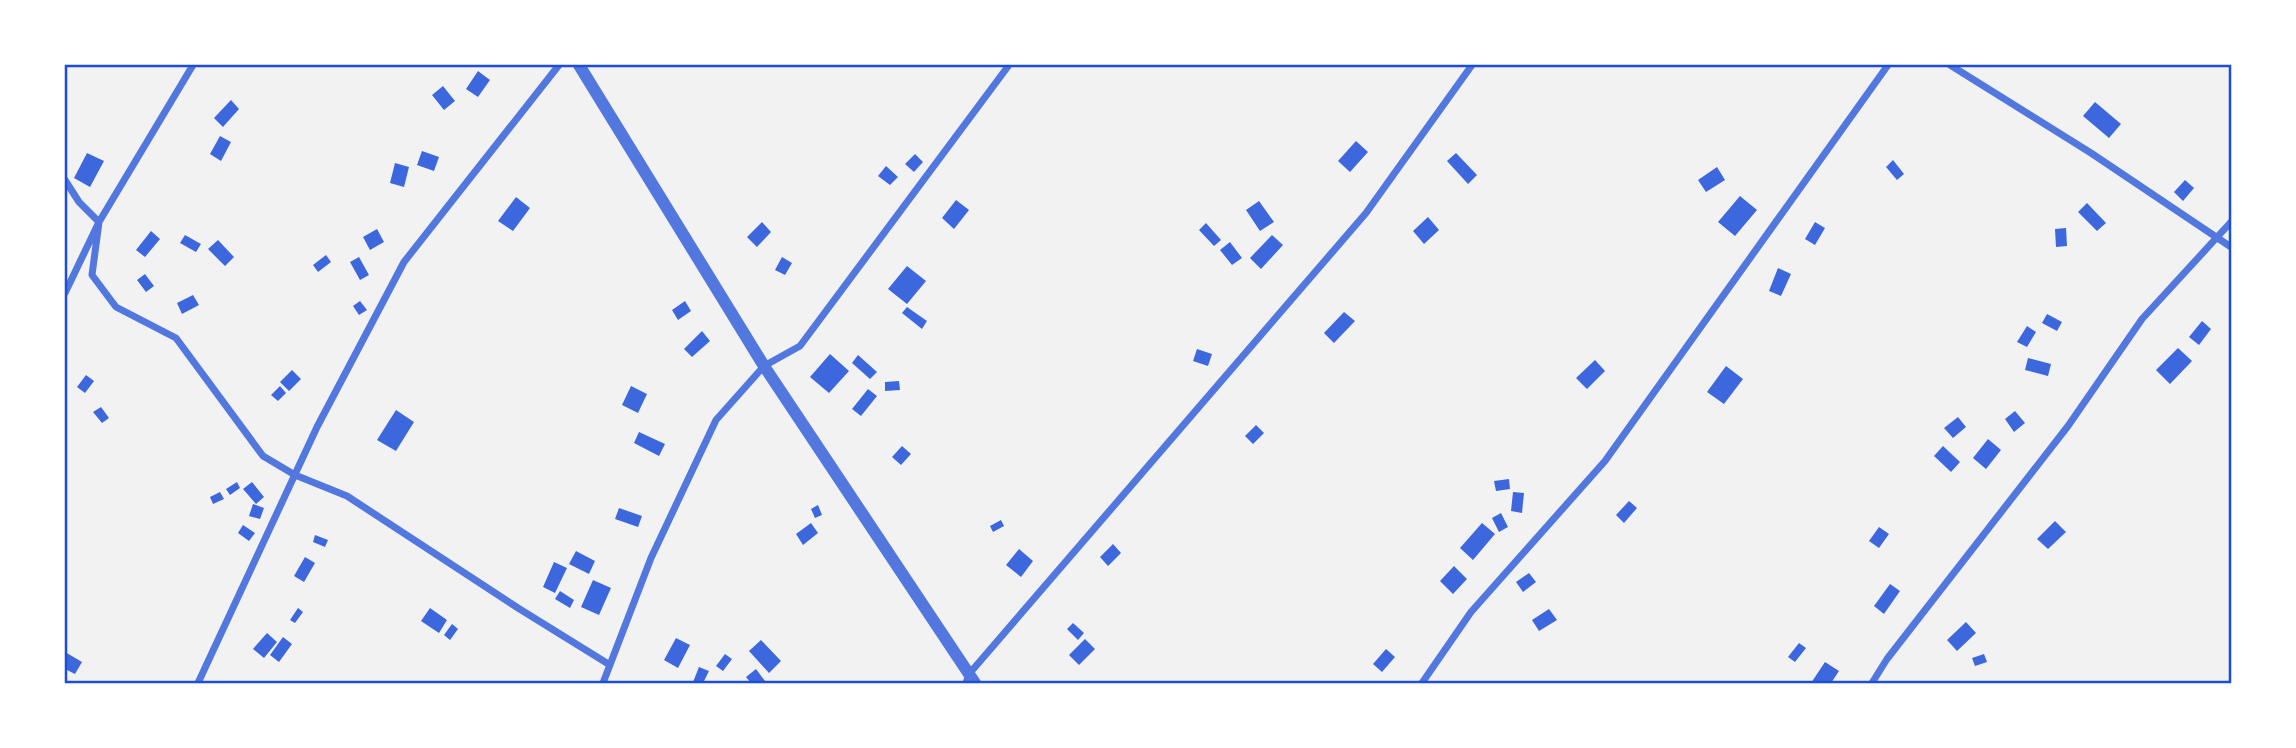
<svg xmlns="http://www.w3.org/2000/svg" width="2296" height="748" font-family="Spectral,serif">
  <rect width="100%" height="100%" fill="#f2f2f2"/>
  <path fill="#3d67dc" d="M 478,71 L 490,80 L 478,97 L 466,89 Z
    M 443,86 L 455,101 L 444,110 L 432,95 Z
    M 231,100 L 239,109 L 223,127 L 214,118 Z
    M 2095,102 L 2121,124 L 2109,138 L 2083,116 Z
    M 220,136 L 231,142 L 221,161 L 210,154 Z
    M 1356,141 L 1368,152 L 1350,172 L 1338,161 Z
    M 422,151 L 439,157 L 434,171 L 417,165 Z
    M 87,153 L 104,161 L 90,187 L 74,178 Z
    M 1456,153 L 1477,175 L 1468,184 L 1447,161 Z
    M 915,154 L 923,162 L 914,172 L 905,164 Z
    M 1893,160 L 1904,174 L 1897,180 L 1886,167 Z
    M 395,163 L 409,167 L 404,187 L 390,183 Z
    M 886,166 L 898,177 L 890,185 L 878,176 Z
    M 1717,167 L 1725,180 L 1706,192 L 1698,180 Z
    M 2185,180 L 2194,188 L 2183,201 L 2174,192 Z
    M 1740,196 L 1757,210 L 1735,236 L 1718,222 Z
    M 516,197 L 530,208 L 513,231 L 498,221 Z
    M 956,200 L 969,210 L 954,229 L 942,218 Z
    M 1259,201 L 1274,222 L 1260,231 L 1246,210 Z
    M 2087,203 L 2106,223 L 2097,231 L 2078,212 Z
    M 1428,217 L 1439,230 L 1424,244 L 1413,231 Z
    M 762,222 L 771,232 L 757,247 L 747,237 Z
    M 1815,222 L 1825,228 L 1815,245 L 1805,239 Z
    M 1206,223 L 1221,240 L 1214,246 L 1199,230 Z
    M 2066,228 L 2067,246 L 2056,247 L 2055,229 Z
    M 377,229 L 384,242 L 370,250 L 363,237 Z
    M 151,231 L 160,239 L 145,257 L 136,250 Z
    M 185,235 L 201,244 L 196,252 L 180,243 Z
    M 1272,235 L 1283,245 L 1261,269 L 1250,258 Z
    M 218,240 L 234,257 L 225,266 L 208,249 Z
    M 1230,242 L 1242,258 L 1232,265 L 1220,250 Z
    M 326,255 L 331,262 L 318,272 L 313,265 Z
    M 359,257 L 369,275 L 360,280 L 350,262 Z
    M 782,257 L 792,263 L 785,275 L 775,270 Z
    M 907,266 L 926,281 L 907,304 L 888,289 Z
    M 1778,268 L 1791,274 L 1781,296 L 1769,291 Z
    M 145,274 L 154,286 L 146,292 L 137,280 Z
    M 193,295 L 199,305 L 182,314 L 177,303 Z
    M 360,301 L 367,310 L 359,315 L 353,306 Z
    M 685,301 L 691,311 L 678,320 L 672,310 Z
    M 907,307 L 927,321 L 922,329 L 902,313 Z
    M 1344,312 L 1355,321 L 1334,343 L 1324,333 Z
    M 2047,314 L 2062,322 L 2057,331 L 2042,323 Z
    M 2202,321 L 2211,329 L 2199,345 L 2189,337 Z
    M 2027,326 L 2036,332 L 2027,347 L 2017,342 Z
    M 702,331 L 710,341 L 692,357 L 684,349 Z
    M 2178,348 L 2192,361 L 2170,384 L 2156,370 Z
    M 1197,349 L 1212,354 L 1208,366 L 1193,361 Z
    M 830,354 L 849,371 L 829,393 L 810,377 Z
    M 858,355 L 877,372 L 870,379 L 852,363 Z
    M 2028,358 L 2051,364 L 2048,376 L 2025,370 Z
    M 1595,360 L 1605,371 L 1587,389 L 1576,378 Z
    M 1726,366 L 1743,379 L 1724,404 L 1707,392 Z
    M 292,370 L 301,379 L 289,391 L 280,382 Z
    M 86,375 L 94,381 L 85,393 L 77,387 Z
    M 899,381 L 900,390 L 885,391 L 885,382 Z
    M 280,386 L 286,393 L 278,401 L 271,395 Z
    M 631,386 L 647,394 L 638,413 L 622,405 Z
    M 868,389 L 877,396 L 861,416 L 852,409 Z
    M 101,407 L 109,418 L 102,423 L 93,412 Z
    M 396,410 L 414,422 L 396,451 L 377,440 Z
    M 2015,411 L 2025,423 L 2014,432 L 2005,419 Z
    M 1958,417 L 1966,427 L 1953,438 L 1944,428 Z
    M 1256,425 L 1264,433 L 1253,444 L 1245,436 Z
    M 639,432 L 665,444 L 659,456 L 634,443 Z
    M 1988,439 L 2001,450 L 1986,469 L 1973,458 Z
    M 902,446 L 911,454 L 901,465 L 892,457 Z
    M 1943,446 L 1960,462 L 1951,472 L 1934,456 Z
    M 1509,479 L 1510,489 L 1496,491 L 1494,481 Z
    M 237,482 L 240,488 L 230,495 L 226,489 Z
    M 252,482 L 264,497 L 256,504 L 243,489 Z
    M 220,492 L 224,499 L 213,504 L 210,497 Z
    M 1513,492 L 1524,493 L 1522,513 L 1511,511 Z
    M 1629,501 L 1637,508 L 1624,523 L 1616,515 Z
    M 253,504 L 264,508 L 260,519 L 249,516 Z
    M 818,505 L 822,515 L 815,518 L 811,509 Z
    M 619,508 L 642,516 L 638,527 L 615,519 Z
    M 1501,513 L 1508,527 L 1499,532 L 1492,518 Z
    M 1001,520 L 1004,526 L 993,532 L 990,526 Z
    M 2055,521 L 2066,532 L 2048,549 L 2037,539 Z
    M 811,523 L 818,533 L 803,545 L 796,534 Z
    M 1482,523 L 1495,534 L 1473,560 L 1460,548 Z
    M 243,525 L 255,533 L 249,541 L 238,533 Z
    M 1879,527 L 1889,534 L 1879,548 L 1869,541 Z
    M 315,535 L 328,540 L 325,547 L 313,542 Z
    M 1113,544 L 1121,553 L 1108,566 L 1100,557 Z
    M 1019,549 L 1033,561 L 1021,577 L 1006,565 Z
    M 576,551 L 595,561 L 589,574 L 569,564 Z
    M 305,557 L 315,563 L 304,582 L 294,576 Z
    M 554,562 L 567,568 L 555,593 L 543,587 Z
    M 1454,566 L 1467,579 L 1453,594 L 1440,581 Z
    M 1529,573 L 1536,582 L 1523,592 L 1516,582 Z
    M 593,580 L 611,588 L 599,615 L 581,607 Z
    M 1890,584 L 1900,591 L 1884,614 L 1874,606 Z
    M 560,591 L 574,600 L 570,608 L 555,599 Z
    M 298,608 L 303,612 L 295,623 L 290,620 Z
    M 430,608 L 447,620 L 439,633 L 421,621 Z
    M 1549,609 L 1557,620 L 1539,631 L 1532,620 Z
    M 1966,622 L 1976,633 L 1957,651 L 1947,640 Z
    M 1073,623 L 1084,633 L 1078,640 L 1067,629 Z
    M 452,624 L 458,629 L 450,640 L 444,635 Z
    M 267,633 L 277,642 L 264,658 L 253,649 Z
    M 283,637 L 292,644 L 279,662 L 270,655 Z
    M 676,638 L 690,645 L 678,668 L 664,660 Z
    M 1085,639 L 1095,649 L 1079,665 L 1069,655 Z
    M 761,640 L 781,661 L 769,673 L 749,651 Z
    M 1799,643 L 1806,648 L 1795,662 L 1788,657 Z
    M 1386,649 L 1395,657 L 1382,672 L 1373,664 Z
    M 65,652 L 82,662 L 75,674 L 65,669 Z
    M 725,654 L 732,659 L 723,671 L 716,666 Z
    M 1984,654 L 1987,662 L 1975,666 L 1972,658 Z
    M 1825,662 L 1839,671 L 1831,683 L 1811,683 Z
    M 699,667 L 709,671 L 703,683 L 693,682 Z
    M 756,669 L 765,681 L 761,683 L 751,683 L 746,677 Z"/>
  <g fill="none" stroke-linecap="round" stroke-linejoin="round">
    <path stroke="#5277de" stroke-width="7" d="M 1950,65 L 2091,153 L 2231,247
      M 65,180 L 79,202 L 99,222 L 92,275 L 116,307 L 176,338 L 263,456 L 295,475 L 347,496 L 518,608 L 610,665
      M 65,293 L 99,222 L 193,65
      M 198,683 L 317,427 L 404,262 L 559,65
      M 603,683 L 651,558 L 716,420 L 764,366 L 800,346 L 1009,65
      M 966,683 L 969,674 L 1366,213 L 1472,65
      M 1422,683 L 1471,612 L 1605,461 L 1888,65
      M 1872,683 L 1887,659 L 2068,426 L 2142,319 L 2231,222"/>
    <path stroke="#5277de" stroke-width="12" d="M 579,65 L 764,366 L 975,683"/>
  </g>
  <rect width="2296" height="748" fill="none" stroke="#ffffff" stroke-width="133"/>
  <rect x="66" y="66" width="2164" height="616" fill="none" stroke="#1d4ed8" stroke-width="2.5"/>
</svg>
